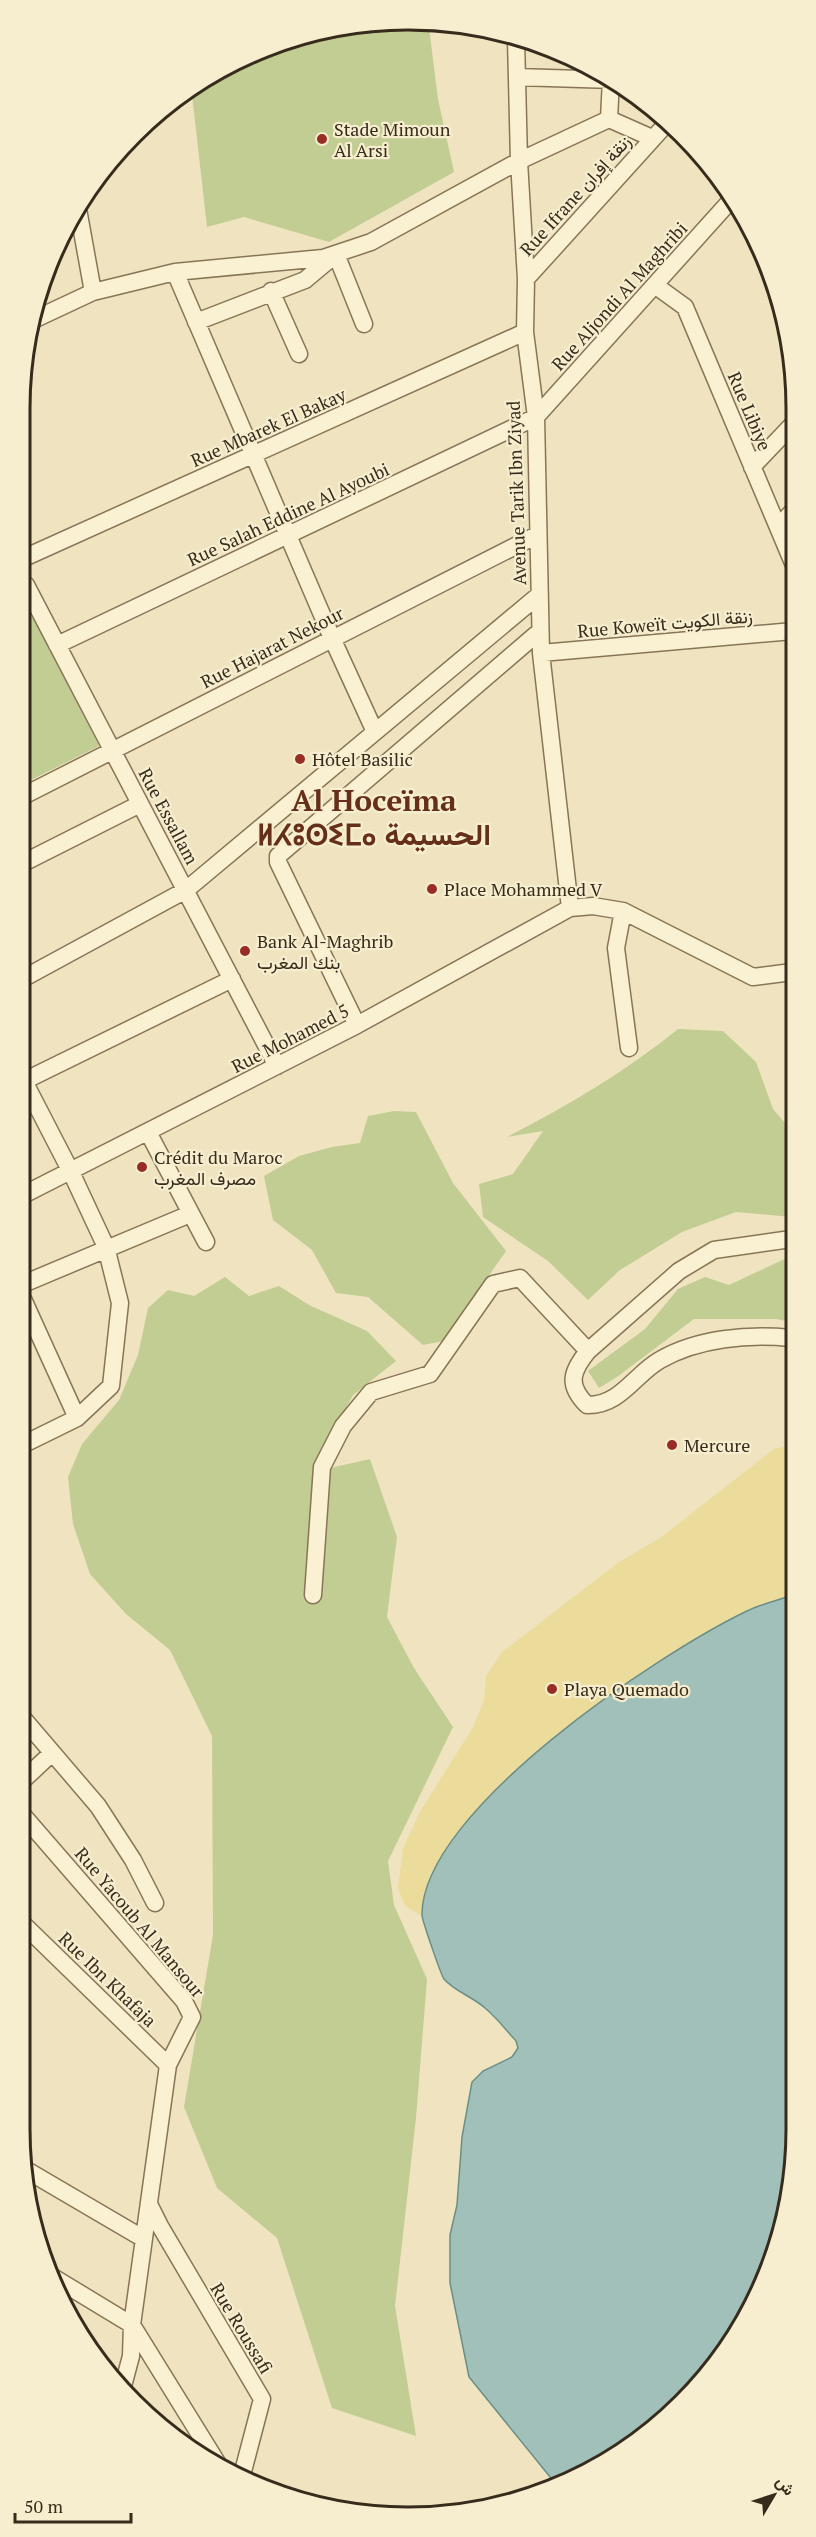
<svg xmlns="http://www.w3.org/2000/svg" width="816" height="2537" font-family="'PT Serif',Vazirmatn,'Noto Sans Tifinagh',serif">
  <rect width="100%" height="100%" fill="#efe4bf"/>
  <path fill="#c2cd93" d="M 333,27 L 429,27 L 438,99 L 454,172 L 329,242 L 244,217 L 207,227 L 191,86 Z
    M 26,604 L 99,746 L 25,783 Z
    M 678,1029 L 723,1031 L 756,1062 L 773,1109 L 791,1130 L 791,1217 L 736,1212 L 682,1232 L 620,1270 L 588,1300 L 548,1261 L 483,1217 L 479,1184 L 513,1174 L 543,1131 L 507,1137 C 567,1106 625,1072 678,1029 Z
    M 394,1111 L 416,1112 L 453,1183 L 506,1251 L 443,1341 L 423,1345 L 368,1297 L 336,1293 L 312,1250 L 273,1220 L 264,1176 L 299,1156 L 332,1147 L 360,1143 L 368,1116 Z
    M 791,1256 L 791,1322 L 776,1319 L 694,1319 L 617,1377 L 599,1388 L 588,1371 L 645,1329 L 678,1289 L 705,1277 L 729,1285 Z
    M 225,1277 L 249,1296 L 279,1286 L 309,1305 L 367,1331 L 396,1361 L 353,1395 L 336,1426 L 317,1471 L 370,1459 L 397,1537 L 387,1617 L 414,1668 L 453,1727 L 388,1861 L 394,1905 L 427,1979 L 416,2118 L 395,2306 L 416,2436 L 332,2408 L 277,2238 L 217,2188 L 184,2107 L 213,1935 L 212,1736 L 170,1650 L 126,1614 L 90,1574 L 73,1524 L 68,1477 L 82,1444 L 119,1400 L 138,1355 L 148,1308 L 168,1290 L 194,1296 Z"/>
  <path fill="#ecdc9b" d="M 791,1445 L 790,1596 L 749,1610 L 430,1873 L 422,1916 L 405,1906 L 398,1888 L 403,1848 L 421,1810 L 472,1729 L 484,1701 L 486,1676 L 502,1652 L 619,1562 L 660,1538 L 774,1449 Z"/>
  <path fill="#a2c0ba" stroke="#698e88" stroke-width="1.5" d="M 790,1596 L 789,2205 L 731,2345 L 624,2452 L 555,2483 L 469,2377 L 450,2283 L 450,2235 L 457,2205 L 462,2137 L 472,2082 L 483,2071 L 512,2057 L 518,2048 L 516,2041 C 506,2030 496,2017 485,2008 C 473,1997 454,1991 444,1979 C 441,1975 422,1920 422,1915 C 421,1811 661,1652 747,1611 C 761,1604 776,1601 790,1596 Z"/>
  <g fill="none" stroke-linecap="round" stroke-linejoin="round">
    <defs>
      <path id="minor" d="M 516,39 L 519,161 L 526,279 L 525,332 L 536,417 L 541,653 L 570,908
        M 517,77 L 613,80
        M 609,119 L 611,79
        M 78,209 L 93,292
        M 175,272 L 332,638 L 375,732
        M 526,279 L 668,122
        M 656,286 L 685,307 L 793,563
        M 271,291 L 299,354
        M 31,321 L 93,292 L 175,272 L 323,258 L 371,242 L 519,161 L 609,119 L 652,138
        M 196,322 L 305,280 L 336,254 L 364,324
        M 752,467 L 793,424
        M 778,527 L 793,511
        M 26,557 L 525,332
        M 26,585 L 277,1066
        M 57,645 L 536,417 L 731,200
        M 541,653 L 793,631
        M 25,795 L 537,535
        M 25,862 L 140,804
        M 623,911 L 616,948 L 629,1048
        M 24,978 L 186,890 L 539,595
        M 357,1025 L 278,862 L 278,856 L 540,631
        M 24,1081 L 232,979
        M 148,1132 L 206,1242
        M 23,1195 L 357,1025 L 570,908 L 593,906 L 623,911 L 753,977 L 792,972
        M 23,1284 L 190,1214
        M 23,1299 L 77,1418
        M 791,1338 C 748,1334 698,1338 660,1360 C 635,1374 620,1406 587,1405 C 567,1385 571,1372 588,1351 L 679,1271 L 714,1250 L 791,1239
        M 22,1445 L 77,1418 L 111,1386 L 120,1303 L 106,1247 L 71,1172 L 24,1081
        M 313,1595 L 322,1467 L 343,1426 L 371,1392 L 430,1374 L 493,1284 L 520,1278 L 588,1351
        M 21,1716 L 98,1806 L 133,1860 L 155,1903
        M 21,1782 L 52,1753
        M 21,1813 L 184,2001 L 192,2017 L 168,2065 L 132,2325 L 131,2356 L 122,2390
        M 20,1921 L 168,2065
        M 28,2171 L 144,2239
        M 149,2204 L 160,2226 L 262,2399 L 241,2479
        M 48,2274 L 132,2325 L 218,2464"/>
    </defs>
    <use href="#minor" stroke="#887557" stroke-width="19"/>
    <use href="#minor" stroke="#faf1d2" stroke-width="16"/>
  </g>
  <g fill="#982d25" stroke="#f6eecf" stroke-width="2">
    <circle cx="322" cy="139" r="6"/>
    <circle cx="300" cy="759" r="6"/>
    <circle cx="432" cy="889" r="6"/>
    <circle cx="245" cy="951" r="6"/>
    <circle cx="142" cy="1167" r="6"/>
    <circle cx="672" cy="1445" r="6"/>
    <circle cx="552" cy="1689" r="6"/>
  </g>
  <g text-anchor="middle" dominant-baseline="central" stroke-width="4.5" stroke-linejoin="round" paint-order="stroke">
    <g font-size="18" fill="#372b1c" stroke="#f6eecf" text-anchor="start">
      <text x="334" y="129">Stade Mimoun<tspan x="334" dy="21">Al Arsi</tspan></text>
      <text x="312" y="759">Hôtel Basilic</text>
      <text x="444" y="889">Place Mohammed V</text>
      <text x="257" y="941">Bank Al-Maghrib<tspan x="257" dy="21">بنك المغرب</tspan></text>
      <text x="154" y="1157">Crédit du Maroc<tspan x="154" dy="21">مصرف المغرب</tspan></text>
      <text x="684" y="1445">Mercure</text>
      <text x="564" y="1689">Playa Quemado</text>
    </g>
    <g font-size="18" fill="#372b1c" stroke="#f6eecf">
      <text transform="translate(575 195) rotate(-48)">Rue Ifrane زنقة إفران</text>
      <text transform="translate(619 296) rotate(-48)">Rue Aljondi Al Maghribi</text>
      <text transform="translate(750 411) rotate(67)">Rue Libiye</text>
      <text transform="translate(268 427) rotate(-24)">Rue Mbarek El Bakay</text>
      <text transform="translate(516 493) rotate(-92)">Avenue Tarik Ibn Ziyad</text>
      <text transform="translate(288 514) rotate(-25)">Rue Salah Eddine Al Ayoubi</text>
      <text transform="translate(665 623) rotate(-5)">Rue Koweït زنقة الكويت</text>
      <text transform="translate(272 647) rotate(-27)">Rue Hajarat Nekour</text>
      <text transform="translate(169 816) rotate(62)">Rue Essallam</text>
      <text transform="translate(290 1038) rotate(-27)">Rue Mohamed 5</text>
      <text transform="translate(140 1922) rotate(50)">Rue Yacoub Al Mansour</text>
      <text transform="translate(108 1979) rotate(44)">Rue Ibn Khafaja</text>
      <text transform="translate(242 2328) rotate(59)">Rue Roussafi</text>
    </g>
    <g font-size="30" font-weight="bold" fill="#652f1a" stroke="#f6eecf">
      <text x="374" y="800">Al Hoceïma<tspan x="374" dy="34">ⵍⵃⵓⵙⵉⵎⴰ الحسيمة</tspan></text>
    </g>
  </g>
  <path d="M0 0H816V2537H0ZM408 30H408A378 378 0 0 1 786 408V2129A378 378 0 0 1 408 2507H408A378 378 0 0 1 30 2129V408A378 378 0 0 1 408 30Z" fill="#f6eecf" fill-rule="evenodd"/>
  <path fill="none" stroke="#372b1c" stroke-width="3" d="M408 30H408A378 378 0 0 1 786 408V2129A378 378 0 0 1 408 2507H408A378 378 0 0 1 30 2129V408A378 378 0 0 1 408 30Z"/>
  <g transform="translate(774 2495) rotate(51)" stroke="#f6eecf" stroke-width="4.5" paint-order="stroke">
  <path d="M0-4.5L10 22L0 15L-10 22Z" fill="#372b1c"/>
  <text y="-9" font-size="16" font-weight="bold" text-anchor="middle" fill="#372b1c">ش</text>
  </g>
  <path d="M15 2513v9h116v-9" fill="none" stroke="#372b1c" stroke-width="3"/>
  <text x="24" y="2513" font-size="18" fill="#372b1c" stroke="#f6eecf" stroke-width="4.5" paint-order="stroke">50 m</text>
</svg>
